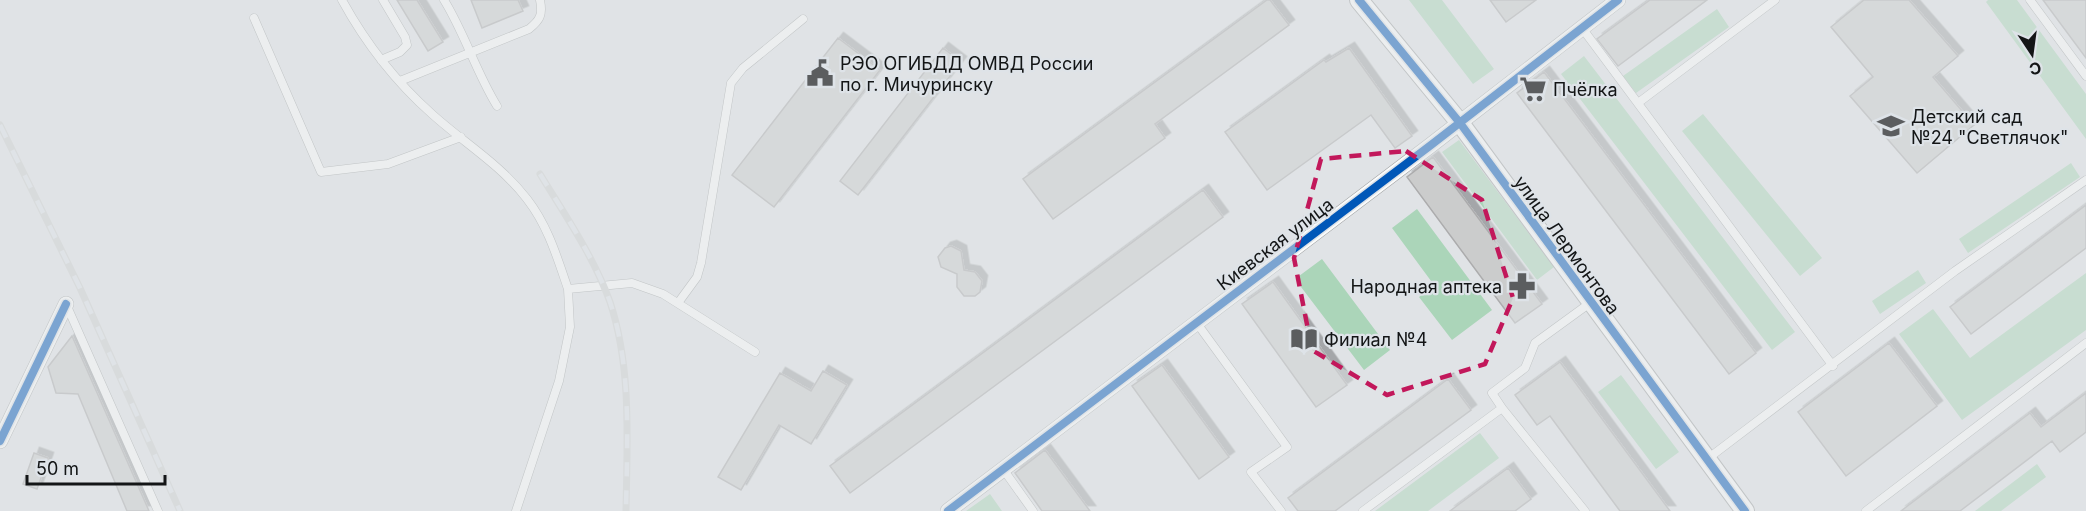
<svg xmlns="http://www.w3.org/2000/svg" width="2086" height="511" font-family="Inter,sans-serif">
  <defs>
    <filter id="shadow"><feDropShadow dx="5.5" dy="-5.5" stdDeviation="0" flood-color="#0004"/></filter>
  </defs>
  <rect width="100%" height="100%" fill="#e0e3e6"/>
  <path fill="#abd5b9" d="M 1409,0 L 1442,0 L 1494,69 L 1473,84 Z
    M 1988,0 L 2017,0 L 2086,94 L 2086,139 L 1986,2 Z
    M 1717,9 L 1729,27 L 1636,93 L 1623,76 Z
    M 1584,56 L 1795,332 L 1772,350 L 1561,74 Z
    M 1703,114 L 1822,258 L 1800,276 L 1682,131 Z
    M 1459,140 L 1554,267 L 1537,280 L 1442,152 Z
    M 2071,163 L 2080,177 L 1968,253 L 1959,239 Z
    M 1417,209 L 1492,310 L 1452,340 L 1419,297 L 1434,285 L 1392,228 Z
    M 1322,259 L 1390,350 L 1364,370 L 1295,279 Z
    M 1918,270 L 1926,283 L 1880,314 L 1872,301 Z
    M 2086,273 L 2086,330 L 1962,420 L 1899,334 L 1933,309 L 1970,358 Z
    M 1621,375 L 1679,452 L 1656,469 L 1598,392 Z
    M 1480,433 L 1499,458 L 1428,511 L 1375,511 Z
    M 2037,464 L 2046,477 L 2001,511 L 1975,511 Z
    M 990,494 L 1002,511 L 966,511 Z"/>
  <path fill="#cbcccc" stroke="#acacad" stroke-width="1.5" filter="url(#shadow)" d="M 397,0 L 417,0 L 443,42 L 428,51 Z
    M 471,0 L 518,0 L 523,11 L 482,28 Z
    M 1267,0 L 1270,0 L 1289,25 L 1155,124 L 1165,138 L 1053,219 L 1023,179 Z
    M 1490,0 L 1536,0 L 1506,22 Z
    M 1650,0 L 1707,0 L 1618,66 L 1597,39 Z
    M 1864,0 L 1909,0 L 1958,56 L 1933,77 L 1974,125 L 1917,173 L 1850,96 L 1873,77 L 1831,27 Z
    M 2043,0 L 2086,0 L 2086,58 Z
    M 838,38 L 880,70 L 774,207 L 732,175 Z
    M 943,48 L 961,62 L 858,195 L 840,181 Z
    M 1349,48 L 1412,136 L 1395,148 L 1371,115 L 1267,190 L 1225,132 L 1324,60 L 1326,62 Z
    M 1544,72 L 1756,353 L 1729,374 L 1517,93 Z
    M 1433,157 L 1542,304 L 1515,323 L 1407,177 Z
    M 1203,190 L 1223,217 L 850,493 L 830,466 Z
    M 2086,205 L 2086,248 L 1971,334 L 1950,307 Z
    M 951,246 L 961,251 L 964,270 L 975,272 L 982,281 L 980,292 L 975,296 L 964,296 L 957,287 L 957,274 L 941,267 L 938,257 L 945,248 Z
    M 1273,282 L 1347,385 L 1316,407 L 1242,304 Z
    M 72,336 L 149,511 L 127,511 L 78,394 L 56,393 L 48,367 Z
    M 1889,343 L 1937,406 L 1846,476 L 1798,412 Z
    M 1560,362 L 1670,511 L 1620,511 L 1550,416 L 1537,425 L 1515,395 Z
    M 1162,365 L 1229,457 L 1199,479 L 1132,386 Z
    M 823,371 L 847,385 L 811,444 L 779,425 L 741,490 L 718,477 L 780,373 L 811,391 Z
    M 1448,379 L 1471,410 L 1335,511 L 1298,511 L 1288,498 Z
    M 2086,393 L 2086,432 L 2060,452 L 2052,441 L 1960,511 L 1901,511 L 2030,413 L 2041,427 Z
    M 1045,450 L 1090,511 L 1042,511 L 1015,473 Z
    M 34,453 L 48,458 L 37,489 L 23,484 Z
    M 1508,468 L 1531,499 L 1515,511 L 1450,511 Z"/>
  <g fill="none" stroke-linecap="round" stroke-linejoin="round">
    <defs>
      <path id="service" d="M 342,0 C 365,42 396,82 432,114 C 464,143 500,164 527,199 C 548,226 557,257 568,289 L 632,283 L 663,294 L 755,352
        M 444,0 C 465,34 476,72 497,106
        M 2030,0 L 2086,76
        M 254,18 L 321,172 L 388,164 L 461,137
        M 1582,28 L 1833,366
        M 381,60 L 400,52 L 407,45 L 405,37 L 383,0
        M 400,81 L 529,29 C 540,20 543,15 540,0
        M 1638,103 L 1775,0
        M 678,303 L 697,277 L 701,263 L 731,83 L 743,68 L 803,19
        M 66,304 L 158,511
        M 1196,322 L 1287,447 L 1251,472 L 1281,511
        M 1502,408 L 1492,393 L 1525,368 L 1535,343 L 1590,303
        M 1706,460 L 1955,271 L 2086,180
        M 1003,469 L 1033,511
        M 516,511 L 559,381 L 570,327 L 568,289
        M 1363,511 L 1502,408 L 1585,511
        M 1866,511 L 2086,343"/>
      <path id="minor" d="M 0,441 L 66,304
        M 948,511 L 1431,145 L 1618,0"/>
      <path id="tertiary" d="M 1359,0 L 1460,123 L 1745,511"/>
    </defs>
    <use href="#service" stroke="#9ea0a2" stroke-width="9"/>
    <use href="#minor" stroke="#9ea0a2" stroke-width="16"/>
    <use href="#tertiary" stroke="#9ea0a2" stroke-width="20"/>
    <use href="#service" stroke="#fafbfb" stroke-width="8"/>
    <use href="#minor" stroke="#fafbfb" stroke-width="15"/>
    <use href="#tertiary" stroke="#fafbfb" stroke-width="18"/>
    <defs>
      <path id="rail" d="M 0,125 L 80,288 L 180,511
        M 540,174 C 565,215 594,257 610,302 C 632,368 627,443 626,511"/>
    </defs>
    <use href="#rail" stroke="#cfd0d1" stroke-width="7"/>
    <use href="#rail" stroke="#dee3e8" stroke-width="4.5" stroke-dasharray="14" stroke-linecap="butt"/>
    <defs>
      <path id="cycleway" d="M 1359,0 L 1460,123 L 1745,511
        M 0,441 L 66,304
        M 948,511 L 1431,145 L 1618,0"/>
    </defs>
    <use href="#cycleway" stroke="#dee3e8" stroke-width="11"/>
    <use href="#cycleway" stroke="#0057b8" stroke-width="8"/>
  </g>
  <path d="M0 0H2086V511H0ZM 1406,151 L 1482,200 L 1513,298 L 1485,364 L 1387,395 L 1312,350 L 1294,258 L 1321,159 Z" fill="#e0e3e6" fill-opacity=".55" fill-rule="evenodd"/>
  <path fill="none" stroke="#c2185b" stroke-width="4.5" stroke-dasharray="12 8" stroke-linejoin="round" d="M 1406,151 L 1482,200 L 1513,298 L 1485,364 L 1387,395 L 1312,350 L 1294,258 L 1321,159 Z"/>
  <defs>
    <symbol id="civic-bare" viewBox="-9 -9 18 18"><path d="M-.6-6.5H3V-4.5H.6V-3L4-1V1h2V6H-6V1h2V-1L-.6-3ZM-1.2 2.5V6h2.4V2.5Z" fill="#5b5d5f" stroke="#dee3e8" stroke-width="2.5" paint-order="stroke"/></symbol>
    <symbol id="supermarket-bare" viewBox="-9 -9 18 18"><path d="M-6-5.5h2.5l.6 2H6L4.5 2H-2.5L-4.4-4H-6ZM-1.5 3.2a1.3 1.3 0 1 0 .1 0ZM3 3.2a1.3 1.3 0 1 0 .1 0Z" fill="#5b5d5f" stroke="#dee3e8" stroke-width="2.5" paint-order="stroke"/></symbol>
    <symbol id="school-bare" viewBox="-9 -9 18 18"><path d="M0-5L7-2L0 1L-7-2ZM-4 1L0 2.5L4 1V4Q0 6-4 4Z" fill="#5b5d5f" stroke="#dee3e8" stroke-width="2.5" paint-order="stroke"/></symbol>
    <symbol id="pharmacy-bare" viewBox="-9 -9 18 18"><path d="M-2-6h4v4h4v4h-4v4h-4v-4h-4v-4h4Z" fill="#5b5d5f" stroke="#dee3e8" stroke-width="2.5" paint-order="stroke"/></symbol>
    <symbol id="library-bare" viewBox="-9 -9 18 18"><path d="M-6-4Q-3-5.5-.7-3.5V5Q-3 3-6 4ZM6-4Q3-5.5 .7-3.5V5Q3 3 6 4Z" fill="#5b5d5f" stroke="#dee3e8" stroke-width="2.5" paint-order="stroke"/></symbol>
  </defs>
  <g fill-rule="evenodd">
    <use href="#civic-bare" x="801" y="54" width="38" height="38"/>
    <use href="#supermarket-bare" x="1514" y="70" width="38" height="38"/>
    <use href="#school-bare" x="1872" y="107" width="38" height="38"/>
    <use href="#pharmacy-bare" x="1503" y="267" width="38" height="38"/>
    <use href="#library-bare" x="1285" y="320" width="38" height="38"/>
  </g>
  <g text-anchor="middle" dominant-baseline="central" stroke-width="4.5" stroke-linejoin="round" paint-order="stroke">
    <g font-size="18" fill="#131516" stroke="#dee3e8" text-anchor="start">
      <text x="840" y="63">РЭО ОГИБДД ОМВД России<tspan x="840" dy="21">по г. Мичуринску</tspan></text>
      <text x="1553" y="89">Пчёлка</text>
      <text x="1911" y="116">Детский сад<tspan x="1911" dy="21">№24 "Светлячок"</tspan></text>
      <text x="1502" y="286" text-anchor="end">Народная аптека</text>
      <text x="1324" y="339">Филиал №4</text>
    </g>
    <g font-size="18" fill="#131516" stroke="#dee3e8">
      <text transform="translate(1275 244) rotate(-37)">Киевская улица</text>
      <text transform="translate(1567 245) rotate(54)">улица Лермонтова</text>
    </g>
  </g>
  <g transform="translate(2032 54) rotate(167)" stroke="#dee3e8" stroke-width="4.5" paint-order="stroke">
  <path d="M0-4.5L10 22L0 15L-10 22Z" fill="#131516"/>
  <text y="-9" font-size="16" font-weight="bold" text-anchor="middle" fill="#131516">С</text>
  </g>
  <path d="M27 475v9h138v-9" fill="none" stroke="#131516" stroke-width="3"/>
  <text x="36" y="475" font-size="18" fill="#131516" stroke="#dee3e8" stroke-width="4.5" paint-order="stroke">50 m</text>
</svg>
